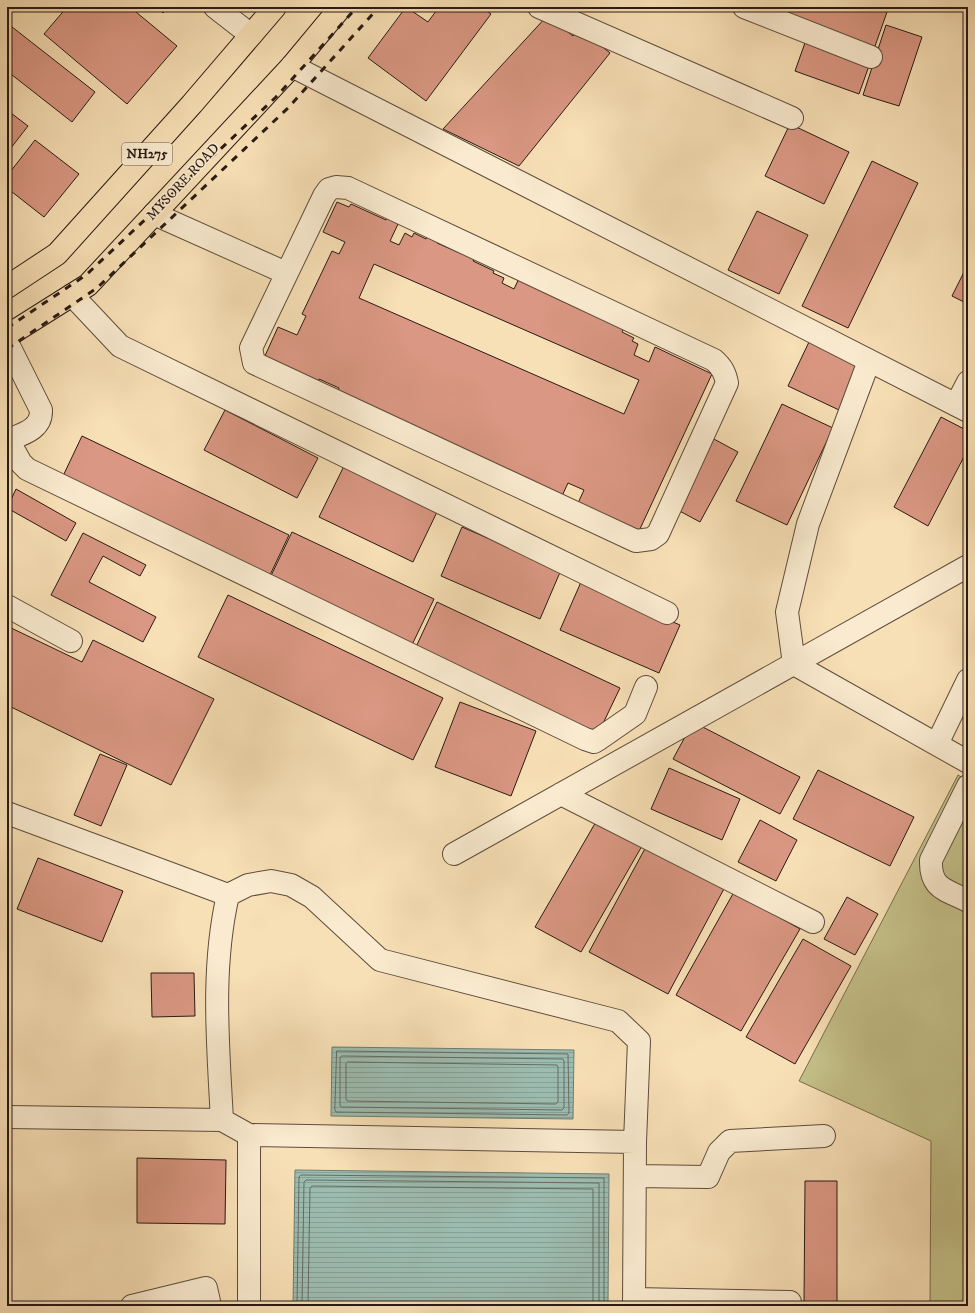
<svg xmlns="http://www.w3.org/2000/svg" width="975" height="1313" font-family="'IM FELL DW Pica',serif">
  <defs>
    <pattern id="water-rules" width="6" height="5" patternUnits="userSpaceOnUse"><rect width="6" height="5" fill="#9dbdb2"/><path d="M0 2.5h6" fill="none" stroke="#87a298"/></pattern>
  </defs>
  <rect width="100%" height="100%" fill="#f8e0b6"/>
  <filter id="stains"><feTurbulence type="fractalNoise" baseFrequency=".005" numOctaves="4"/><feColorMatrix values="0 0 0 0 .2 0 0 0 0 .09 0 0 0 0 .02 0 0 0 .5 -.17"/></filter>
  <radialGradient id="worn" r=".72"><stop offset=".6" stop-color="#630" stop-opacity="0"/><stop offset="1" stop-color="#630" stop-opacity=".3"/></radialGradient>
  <path fill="#c4c089" stroke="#776d4e" d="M 958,775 L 968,781 L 968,1306 L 930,1306 L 931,1141 L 799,1081 Z"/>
  <path fill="url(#water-rules)" stroke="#6f7c72" d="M 332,1047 L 574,1050 L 573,1119 L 331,1116 Z
    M 295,1170 L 609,1174 L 608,1306 L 293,1306 Z"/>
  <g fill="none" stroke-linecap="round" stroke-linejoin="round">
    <path stroke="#646c62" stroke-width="1" d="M 337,1051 L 568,1054 L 569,1113 L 567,1115 L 336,1112 L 335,1110 Z
      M 342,1056 L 563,1059 L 564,1061 L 564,1108 L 562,1110 L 341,1107 L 340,1105 L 340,1058 Z
      M 348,1062 L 557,1065 L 558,1067 L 558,1102 L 556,1104 L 347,1101 L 346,1099 L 346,1064 Z
      M 297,1306 L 299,1177 L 301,1175 L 604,1178 L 604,1306
      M 302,1306 L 304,1182 L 306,1180 L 599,1183 L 599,1306
      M 308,1306 L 310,1188 L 312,1186 L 593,1189 L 593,1306"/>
  </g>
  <path fill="#da9783" stroke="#2a1a13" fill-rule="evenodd" d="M 67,7 L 130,7 L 177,46 L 127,104 L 44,34 Z
    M 157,7 L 168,7 L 163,13 Z
    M 406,7 L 428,22 L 439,7 L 481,7 L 491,14 L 426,101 L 368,58 Z
    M 764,7 L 874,7 L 887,12 L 874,49 Z
    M 884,7 L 901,7 L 900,11 Z
    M 547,16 L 573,36 L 579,28 L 610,53 L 519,166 L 443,129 Z
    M 7,23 L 95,92 L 72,122 L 7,71 Z
    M 886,25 L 922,37 L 899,106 L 863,95 Z
    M 806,40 L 870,63 L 859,94 L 795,71 Z
    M 7,110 L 28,126 L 7,153 Z
    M 790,124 L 849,152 L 824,204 L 765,176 Z
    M 35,140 L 79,174 L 44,217 L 7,188 L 7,176 Z
    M 872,161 L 918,183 L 848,328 L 802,306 Z
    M 337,202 L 349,207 L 351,204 L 386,220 L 387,217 L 399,222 L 390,241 L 399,245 L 405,233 L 412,237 L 414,233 L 426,239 L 427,235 L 438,240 L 437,243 L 462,254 L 463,251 L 476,257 L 473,261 L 494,271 L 493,273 L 504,278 L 502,283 L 514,289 L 521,274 L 544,285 L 541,291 L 577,308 L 578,306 L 587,312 L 612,324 L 613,322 L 624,327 L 622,332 L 634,338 L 632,341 L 638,344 L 634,355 L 649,362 L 655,347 L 712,374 L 639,531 L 578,503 L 584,490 L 568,483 L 562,496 L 338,392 L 339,388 L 319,379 L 318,383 L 264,358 L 278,327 L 297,335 L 306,316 L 302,314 L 332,251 L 339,254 L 345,242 L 323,232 ZM 374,264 L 639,380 L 624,414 L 359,298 Z
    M 757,211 L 808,235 L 779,294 L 728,270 Z
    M 968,264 L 968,304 L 952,296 Z
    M 809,342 L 860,366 L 839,410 L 788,386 Z
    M 782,404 L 833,428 L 787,525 L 736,501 Z
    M 225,410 L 318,458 L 297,498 L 204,450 Z
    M 941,417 L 968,431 L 968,449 L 928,526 L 894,507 Z
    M 82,436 L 289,535 L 270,575 L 63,476 Z
    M 712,438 L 738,452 L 700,522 L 674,508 Z
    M 344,466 L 437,512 L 413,562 L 319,517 Z
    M 16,489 L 76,523 L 66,541 L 7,508 Z
    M 462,527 L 561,570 L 540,619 L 441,576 Z
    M 292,532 L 434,599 L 410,649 L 268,582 Z
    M 83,533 L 146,565 L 140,576 L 103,556 L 89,582 L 156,617 L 143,642 L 51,595 Z
    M 581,582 L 680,625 L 659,673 L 560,630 Z
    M 228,595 L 443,698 L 413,760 L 198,657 Z
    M 437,602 L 620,688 L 597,736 L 415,649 Z
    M 7,626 L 82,662 L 93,640 L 214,699 L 171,785 L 7,705 Z
    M 460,702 L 536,731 L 511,796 L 435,767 Z
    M 693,722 L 800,777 L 780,814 L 673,759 Z
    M 100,754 L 127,765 L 101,826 L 74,815 Z
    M 669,768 L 740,799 L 722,840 L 651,809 Z
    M 818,770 L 914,817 L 890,866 L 793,819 Z
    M 597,820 L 642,846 L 581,952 L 535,927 Z
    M 760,820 L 797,840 L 776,881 L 738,862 Z
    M 648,843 L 726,885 L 668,994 L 589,952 Z
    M 38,858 L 123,891 L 102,942 L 17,909 Z
    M 734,892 L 800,929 L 741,1031 L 676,995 Z
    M 847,897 L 878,914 L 855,955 L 824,939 Z
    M 803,939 L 851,966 L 795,1064 L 746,1037 Z
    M 151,973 L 194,973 L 195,1016 L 152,1017 Z
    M 137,1158 L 226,1160 L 225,1224 L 137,1223 Z
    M 805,1181 L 837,1181 L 837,1305 L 804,1305 Z"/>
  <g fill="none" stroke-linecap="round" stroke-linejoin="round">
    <defs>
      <path id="minor" d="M 215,7 L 251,35
        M 539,7 L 792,118
        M 744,7 L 871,57
        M 292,66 L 968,411
        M 336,187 L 348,188 L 714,360 C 722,367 725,373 727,383 L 658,534 L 651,539 L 636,541 L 254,363 L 251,348 L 324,196 L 329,189 Z
        M 154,214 L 286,273
        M 72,295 L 120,346 L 667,613
        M 7,342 L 41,410 C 42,429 23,434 8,440
        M 869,361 L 808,524 L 787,612 L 794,664 L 968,762
        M 956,405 L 968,382
        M 7,438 L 21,463 L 27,469 L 585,739 L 594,742 L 599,739 L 635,714 L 646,687
        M 7,606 L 71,641
        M 937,744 L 968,680
        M 968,786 L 931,860 C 930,889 945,889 968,901
        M 561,794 L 813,922
        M 7,813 L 228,895
        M 454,854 L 968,566
        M 7,1117 L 222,1120 L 249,1135 L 249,1306
        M 222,1120 C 218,1045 211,968 228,895 L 248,885 L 271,881 L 291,885 L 312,897 L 380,960 L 618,1021 L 639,1041 L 635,1142
        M 249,1135 L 635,1142 L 634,1306
        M 635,1176 L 708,1177 L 719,1152 L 730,1141 L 824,1136
        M 634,1299 L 790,1302
        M 132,1306 L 206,1288 L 210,1306"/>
      <path id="highway" d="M 7,287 L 57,254 L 192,104 L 275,7
        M 7,336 L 88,285 L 292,66 L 341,7"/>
    </defs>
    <use href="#minor" stroke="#5e4c3c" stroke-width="24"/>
    <use href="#highway" stroke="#2a1a13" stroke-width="24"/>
    <use href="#minor" stroke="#faebd0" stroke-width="22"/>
    <use href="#highway" stroke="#f8e0b6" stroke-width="22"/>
    <path stroke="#2a1a13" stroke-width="3" stroke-dasharray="7 7" stroke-linecap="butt" d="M 7,328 L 86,275 L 276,97 L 357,7
      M 7,349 L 97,288 L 288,108 L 379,7"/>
  </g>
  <g text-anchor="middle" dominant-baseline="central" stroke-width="3.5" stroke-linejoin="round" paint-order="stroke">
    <rect fill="#faebd0" stroke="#68594c" stroke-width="1" x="122" y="143" width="50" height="22" rx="3"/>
    <g font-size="13" font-weight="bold" fill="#2a1a13">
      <text x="147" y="154">NH275</text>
    </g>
    <g font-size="14" fill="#2a1a13" stroke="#faebd0">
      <text transform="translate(183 182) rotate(-47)">MYSORE ROAD</text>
    </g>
  </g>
  <rect width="975" height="1313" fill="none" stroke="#f8e0b6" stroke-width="24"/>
  <rect x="8" y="8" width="959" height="1297" fill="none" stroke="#2a1a13" stroke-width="2"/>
  <rect x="12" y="12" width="951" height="1289" fill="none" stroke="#2a1a13"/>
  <rect width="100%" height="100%" filter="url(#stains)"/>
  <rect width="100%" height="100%" fill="url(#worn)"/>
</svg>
